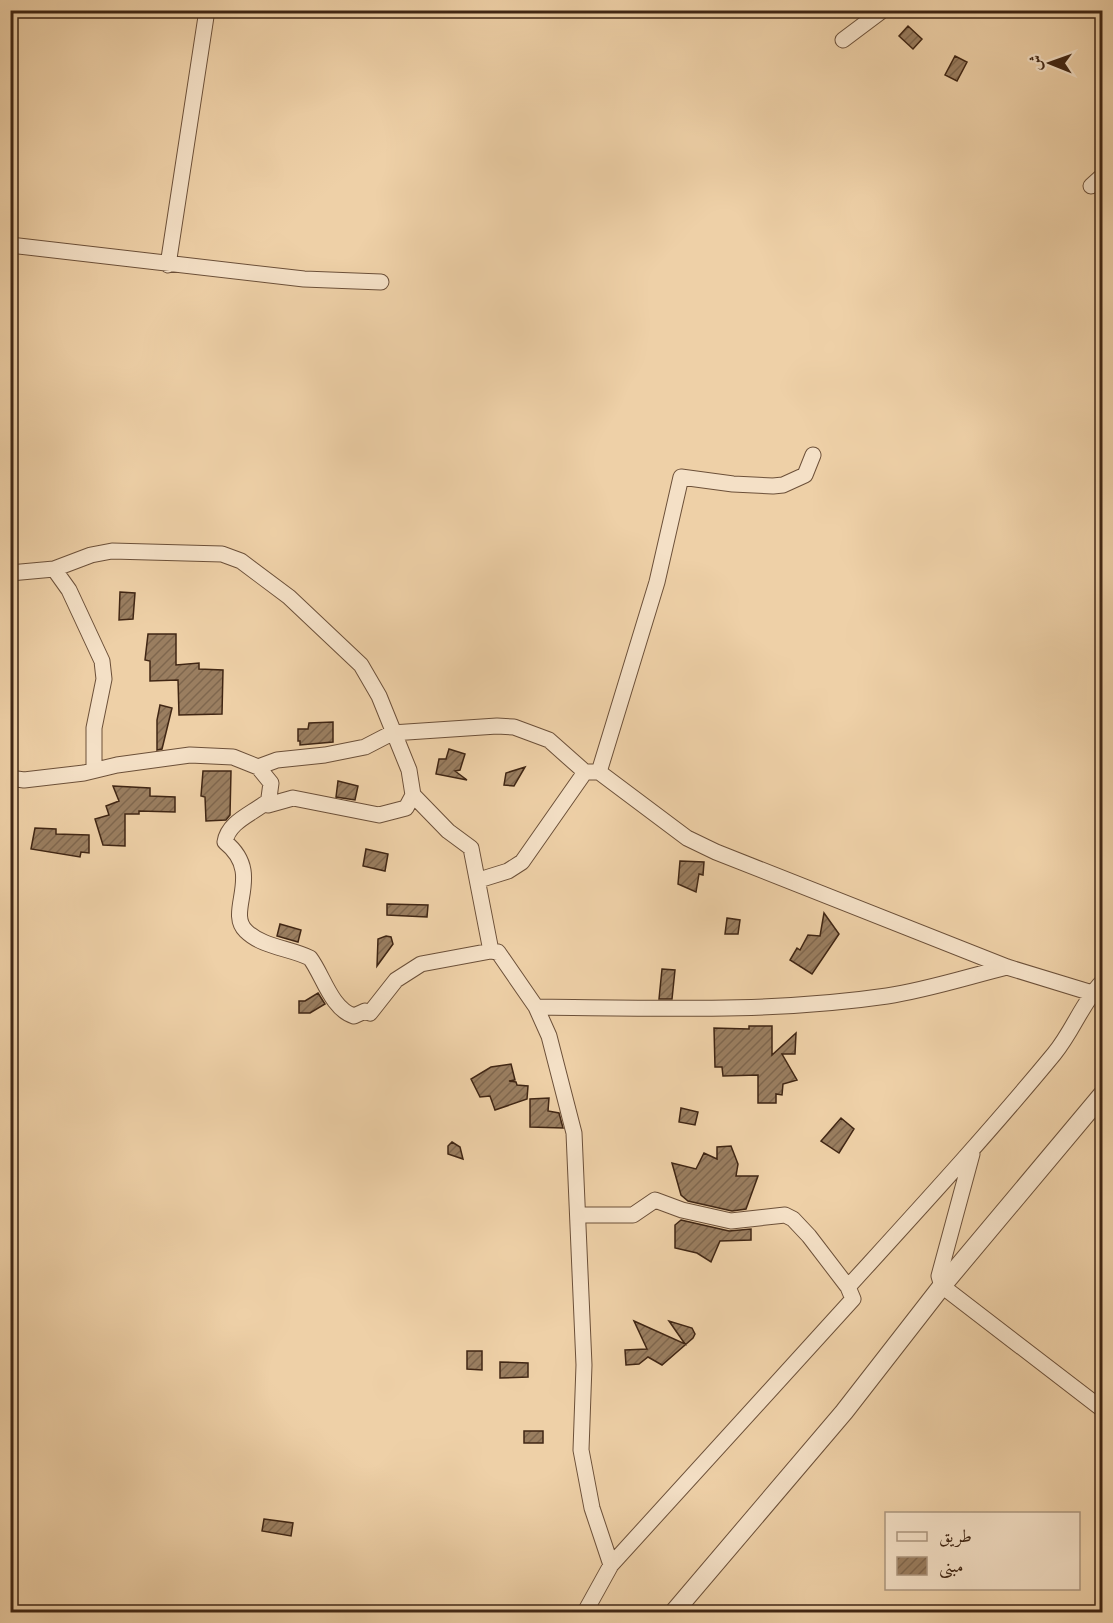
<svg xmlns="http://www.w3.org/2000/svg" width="1113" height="1623" font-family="'Libre Bodoni',Amiri,serif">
  <defs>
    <pattern id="building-hatch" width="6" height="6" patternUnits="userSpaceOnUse" patternTransform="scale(1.5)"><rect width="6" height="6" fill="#9a7e60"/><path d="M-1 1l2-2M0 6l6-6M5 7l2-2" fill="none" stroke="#7f674e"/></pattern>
  </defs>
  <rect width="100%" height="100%" fill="#eed0a7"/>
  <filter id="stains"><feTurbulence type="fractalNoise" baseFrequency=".00333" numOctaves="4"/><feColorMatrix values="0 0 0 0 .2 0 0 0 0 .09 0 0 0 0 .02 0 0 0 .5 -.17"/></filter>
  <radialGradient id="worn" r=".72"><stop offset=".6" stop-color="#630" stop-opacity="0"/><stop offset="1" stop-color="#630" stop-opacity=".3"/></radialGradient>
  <path fill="url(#building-hatch)" stroke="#402614" stroke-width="1.5" d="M 908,26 L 922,39 L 913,49 L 899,36 Z
    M 955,56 L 967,62 L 957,81 L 945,75 Z
    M 120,592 L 135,593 L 133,619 L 119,620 Z
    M 148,634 L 176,634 L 176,665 L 199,663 L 199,669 L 223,670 L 222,714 L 179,715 L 178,680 L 150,681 L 150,661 L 145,660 Z
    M 160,705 L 172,708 L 162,749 L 157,750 L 157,720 Z
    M 333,722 L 333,742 L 300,745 L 300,741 L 298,741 L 298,729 L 308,729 L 309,723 Z
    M 449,749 L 465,754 L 460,770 L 455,771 L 467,780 L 436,774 L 439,759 L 446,759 Z
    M 525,767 L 514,786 L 504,785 L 506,773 Z
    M 203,771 L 231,771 L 230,815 L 226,820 L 206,821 L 205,797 L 201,796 Z
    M 338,781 L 358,786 L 355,800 L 336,797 Z
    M 113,786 L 150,788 L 150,796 L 175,797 L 175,812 L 139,811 L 139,814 L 125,814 L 125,846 L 103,845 L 95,819 L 109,815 L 106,806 L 119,801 Z
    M 35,828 L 56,829 L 56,834 L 89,835 L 89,853 L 81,852 L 80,857 L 31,849 Z
    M 366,849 L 388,854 L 385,871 L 363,866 Z
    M 680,861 L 704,862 L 703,875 L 699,874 L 696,892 L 678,884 Z
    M 387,904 L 428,905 L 427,917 L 387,915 Z
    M 824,913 L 839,934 L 812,974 L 790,960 L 797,948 L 800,950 L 808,935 L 820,936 Z
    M 727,918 L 740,920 L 738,934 L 725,934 Z
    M 280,924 L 301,930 L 298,942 L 277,936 Z
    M 386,936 L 391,937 L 393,944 L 377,966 L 378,939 Z
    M 662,969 L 675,970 L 672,999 L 659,999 Z
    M 318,993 L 325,1004 L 310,1013 L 299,1013 L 299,1001 L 305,1001 Z
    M 749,1026 L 772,1026 L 772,1055 L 796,1033 L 795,1054 L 782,1054 L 797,1080 L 783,1084 L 782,1095 L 776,1094 L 776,1103 L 758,1103 L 758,1075 L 723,1076 L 722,1067 L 715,1067 L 714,1028 L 749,1029 Z
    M 511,1064 L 515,1080 L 509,1081 L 516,1082 L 517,1085 L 528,1086 L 527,1099 L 495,1110 L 490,1096 L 480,1097 L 471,1079 L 491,1067 Z
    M 549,1098 L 548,1111 L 559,1113 L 563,1128 L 530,1127 L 530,1099 Z
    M 681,1108 L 698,1112 L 695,1125 L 679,1122 Z
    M 841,1118 L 854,1129 L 839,1153 L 821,1141 Z
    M 452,1142 L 460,1147 L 463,1159 L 448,1154 L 448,1146 Z
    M 731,1146 L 738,1164 L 736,1176 L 758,1176 L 746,1209 L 732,1211 L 688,1201 L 681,1195 L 672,1163 L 696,1169 L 704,1153 L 717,1159 L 717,1147 Z
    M 681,1220 L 729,1231 L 751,1229 L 751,1240 L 720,1241 L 711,1262 L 697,1253 L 675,1248 L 675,1225 Z
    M 634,1321 L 685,1344 L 669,1321 L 692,1328 L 695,1334 L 693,1338 L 662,1365 L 648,1357 L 639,1364 L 626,1365 L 625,1350 L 647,1349 Z
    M 467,1351 L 482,1351 L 482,1370 L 467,1369 Z
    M 500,1362 L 528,1363 L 528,1377 L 500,1378 Z
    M 524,1431 L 543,1431 L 543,1443 L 524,1443 Z
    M 264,1519 L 293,1523 L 291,1536 L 262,1531 Z"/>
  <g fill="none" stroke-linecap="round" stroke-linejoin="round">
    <defs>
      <path id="minor" d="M 843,40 L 883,10
        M 1091,186 L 1102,176
        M 10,245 L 304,279 L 381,282
        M 168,265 L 207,10
        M 54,569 L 69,590 L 102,661 L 104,679 L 94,728 L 94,770
        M 10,573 L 54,569 L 91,555 L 112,551 L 222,554 L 241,561 L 289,597 L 361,665 L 379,696 L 409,770 L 413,795 L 406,808 L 379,815 L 293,798 L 268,805
        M 258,767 L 271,783 L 268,805 L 264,804 C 249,815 228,823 225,842 C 265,874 225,911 246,931 C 262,947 290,948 310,958 C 323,975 331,1009 354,1016 L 365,1011 L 370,1013 L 396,980 L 421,964 L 491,951 L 498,952 L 536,1007 L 549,1036 L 574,1133 L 584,1365 L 581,1450 L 592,1508 L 611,1565
        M 599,772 L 657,582 L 681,477 L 733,484 L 773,486 L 783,485 L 805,475 L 813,455
        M 10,778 L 24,780 L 84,773 L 117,765 L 190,755 L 233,757 L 258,767 L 277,760 L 325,755 L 365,747 L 392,733 L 497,726 L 514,727 L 549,740 L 585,772 L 599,772 L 687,838 L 716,852 L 1007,967 L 1092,993
        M 413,795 L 448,831 L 471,848 L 491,951
        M 479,880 L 508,871 L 522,862 L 585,772
        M 536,1007 C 653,1008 771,1013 887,996 C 927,990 967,977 1007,967
        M 972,1154 L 939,1276 L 942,1286 L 1102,1409
        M 578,1215 L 633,1215 L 655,1200 L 682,1210 L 731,1221 L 785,1215 L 793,1219 L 809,1236 L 848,1287
        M 585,1612 L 611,1565 L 853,1299 L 848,1287 C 918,1210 988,1134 1054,1054 C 1073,1031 1082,1003 1102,982"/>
      <path id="tertiary" d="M 674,1612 L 844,1412 L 942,1286 L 1102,1095"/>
    </defs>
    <use href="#minor" stroke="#6c5039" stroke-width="17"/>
    <use href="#tertiary" stroke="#6c5039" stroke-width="20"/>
    <use href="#minor" stroke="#f4e0c6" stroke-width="15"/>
    <use href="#tertiary" stroke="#f4e0c6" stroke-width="18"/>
  </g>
  <rect width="1113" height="1623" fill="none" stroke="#eed0a7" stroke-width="36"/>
  <rect x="12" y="12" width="1089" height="1599" fill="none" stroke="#402614" stroke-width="3"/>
  <rect x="18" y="18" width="1077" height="1587" fill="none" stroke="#402614" stroke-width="1.5"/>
  <rect x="885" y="1512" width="195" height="78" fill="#f4e0c6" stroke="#ac967f" stroke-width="1.5"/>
  <rect x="897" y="1532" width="30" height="9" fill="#f4e0c6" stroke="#ac967f" stroke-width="1.5"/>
  <text x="939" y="1542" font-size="18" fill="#402614">طريق</text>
  <rect x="897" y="1557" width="30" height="18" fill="url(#building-hatch)" stroke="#ac967f" stroke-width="1.5"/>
  <text x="939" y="1572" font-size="18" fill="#402614">مبنى</text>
  <g transform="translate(1050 63) rotate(271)" stroke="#f4e0c6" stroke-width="4.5" paint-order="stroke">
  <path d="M0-4.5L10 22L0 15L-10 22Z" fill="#402614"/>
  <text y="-9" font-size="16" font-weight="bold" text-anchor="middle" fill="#402614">ش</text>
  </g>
  <rect width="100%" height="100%" filter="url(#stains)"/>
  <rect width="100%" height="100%" fill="url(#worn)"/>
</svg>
